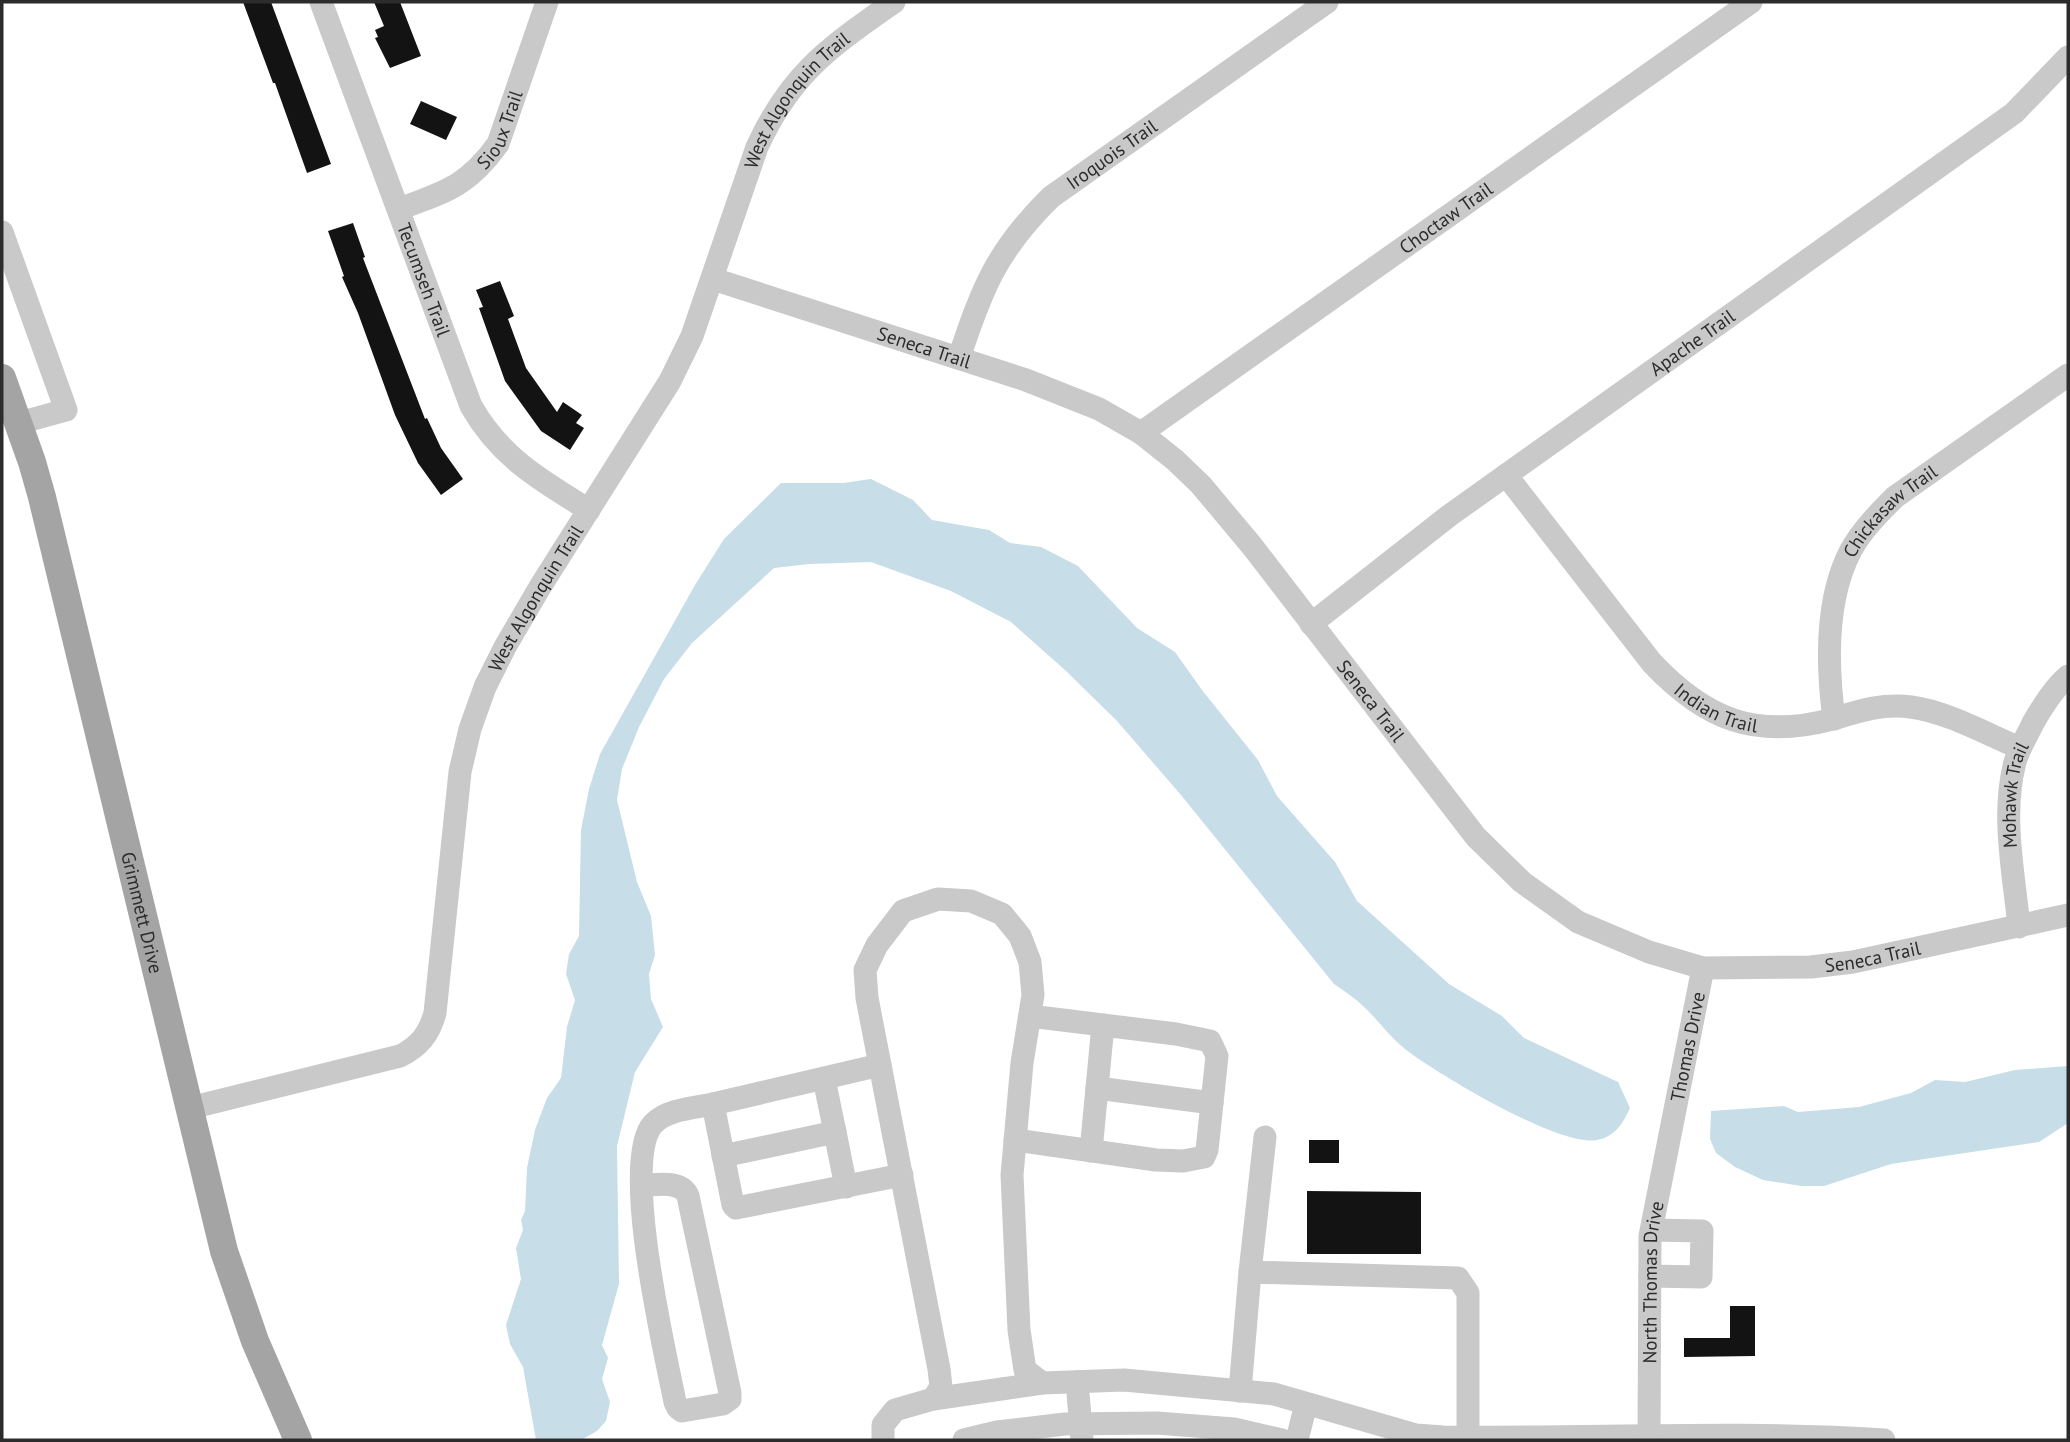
<svg xmlns="http://www.w3.org/2000/svg" width="2070" height="1442" font-family="'PT Sans',sans-serif">
  <rect width="100%" height="100%" fill="#fff"/>
  <path fill="#c7dde8" d="M 871,479 L 913,500 L 932,520 L 989,530 L 1010,543 L 1041,547 L 1078,566 L 1137,628 L 1175,652 L 1202,690 L 1258,760 L 1277,796 L 1335,862 L 1357,901 L 1449,984 L 1502,1016 L 1524,1038 L 1618,1082 L 1630,1108 C 1623,1123 1615,1137 1597,1140 C 1560,1148 1436,1073 1405,1049 C 1390,1037 1378,1020 1364,1007 C 1355,998 1344,991 1334,984 L 1181,795 L 1117,721 L 1066,671 L 1011,622 L 951,591 L 871,562 L 809,564 L 774,568 L 692,643 L 664,679 L 639,727 L 622,769 L 617,800 L 637,882 L 651,916 L 655,955 L 649,974 L 651,999 L 663,1027 L 635,1072 L 617,1146 L 619,1284 L 602,1345 L 608,1358 L 602,1379 L 610,1402 L 606,1421 L 597,1431 L 581,1440 L 536,1440 L 523,1367 L 510,1344 L 506,1325 L 521,1279 L 516,1248 L 523,1230 L 521,1220 L 525,1211 L 527,1168 L 535,1130 L 547,1098 L 561,1078 L 567,1027 L 575,1000 L 566,974 L 569,954 L 579,936 L 581,830 L 589,789 L 600,754 L 695,585 L 724,539 L 781,483 L 843,483 Z
    M 2068,1066 L 2068,1123 L 2039,1142 L 1891,1164 L 1824,1186 L 1801,1186 L 1763,1180 L 1735,1167 L 1716,1153 L 1710,1139 L 1711,1111 L 1784,1106 L 1798,1112 L 1859,1107 L 1911,1093 L 1935,1080 L 1965,1082 L 2015,1070 Z"/>
  <path fill="#131313" d="M 243,2 L 271,2 L 331,164 L 307,173 L 275,83 L 273,83 Z
    M 374,2 L 400,2 L 421,56 L 390,68 L 375,38 L 378,37 L 375,30 L 384,26 Z
    M 421,101 L 457,117 L 446,140 L 410,124 Z
    M 353,223 L 365,257 L 363,258 L 425,419 L 427,418 L 441,448 L 463,479 L 441,495 L 418,463 L 395,415 L 358,313 L 342,277 L 344,276 L 328,231 Z
    M 500,281 L 514,316 L 508,319 L 526,368 L 557,412 L 563,402 L 582,415 L 576,423 L 584,428 L 570,450 L 541,431 L 505,381 L 479,308 L 483,307 L 476,290 Z
    M 1309,1140 L 1339,1140 L 1339,1163 L 1309,1163 Z
    M 1307,1191 L 1421,1192 L 1421,1254 L 1307,1254 Z
    M 1730,1306 L 1755,1306 L 1755,1356 L 1684,1357 L 1684,1338 L 1730,1338 Z"/>
  <g fill="none" stroke-linecap="round" stroke-linejoin="round">
    <g stroke="#c9c9c9" stroke-width="23">
      <path id="s1" d="M 321,2 L 471,406 C 500,457 540,480 589,510"/>
      <path id="s2" d="M 399,209 C 445,192 468,186 498,144 L 547,2"/>
      <path d="M 2,232 L 66,410 L 19,423"/>
      <path id="s3" d="M 713,279 L 1026,380 L 1099,409 L 1141,433 L 1175,460 L 1201,485 L 1252,546 L 1476,837 L 1522,882 L 1578,922 L 1649,952 L 1703,968 L 1811,967 L 1853,962 L 2068,915"/>
      <path id="s4" d="M 959,358 C 982,288 997,250 1051,197 L 1327,2"/>
      <path id="s5" d="M 1141,433 L 1751,2"/>
      <path id="s6" d="M 1506,475 L 1652,663 C 1705,719 1755,740 1833,719 C 1859,711 1883,703 1911,707 C 1948,712 1986,734 2020,748"/>
      <path id="s7" d="M 1311,624 L 1450,515 L 2014,113 L 2068,57"/>
      <path id="s8" d="M 1834,719 C 1827,666 1825,599 1851,550 C 1862,530 1879,513 1895,497 L 2068,375"/>
      <path id="s9" d="M 2019,927 C 2014,874 2001,815 2015,762 C 2019,748 2027,736 2033,723 C 2042,707 2054,688 2068,676"/>
      <path d="M 880,1065 L 713,1104 L 733,1205 L 736,1208 L 902,1175"/>
      <path d="M 824,1079 L 835,1132"/>
      <path d="M 1097,1088 L 1212,1103"/>
      <path id="s10" d="M 190,1108 L 400,1056 C 420,1046 429,1034 435,1013 L 460,772 L 470,729 L 485,687 L 505,647 L 540,587 L 670,381 L 692,336 L 757,147 C 791,73 830,47 894,2"/>
      <path d="M 1015,1140 L 1156,1160 L 1183,1161 L 1204,1157 L 1207,1150 L 1217,1056 L 1210,1041 L 1176,1034 L 1030,1016"/>
      <path d="M 1091,1151 L 1103,1025"/>
      <path d="M 723,1156 L 835,1132 L 846,1187"/>
      <path d="M 643,1185 C 658,1185 681,1180 688,1196 L 730,1393 L 730,1399 L 723,1404 L 682,1411 L 678,1408 L 675,1402 C 665,1352 620,1160 653,1124 C 667,1109 694,1108 713,1104"/>
      <path d="M 1250,1272 L 1265,1137"/>
      <path d="M 1650,1276 L 1701,1277 L 1702,1231 L 1652,1230"/>
      <path d="M 1077,1382 L 1082,1440"/>
      <path d="M 1240,1391 L 1250,1272 L 1458,1278 L 1468,1293 L 1468,1438"/>
      <path d="M 933,1399 L 941,1387 L 939,1369 L 867,998 L 865,970 L 877,945 L 903,911 L 938,899 L 971,901 L 1002,914 L 1020,936 L 1030,962 L 1033,995 L 1022,1063 L 1012,1175 L 1019,1330 L 1025,1370 L 1042,1383"/>
      <path d="M 883,1440 L 883,1425 L 895,1410 L 933,1399 L 1042,1383 L 1124,1380 L 1274,1394 L 1416,1435 L 1443,1437 C 1590,1439 1738,1430 1884,1440"/>
      <path d="M 964,1440 L 997,1432 L 1065,1424 L 1157,1423 L 1234,1429 L 1282,1440"/>
      <path d="M 1297,1440 L 1306,1404"/>
      <path id="s11" d="M 1649,1440 L 1650,1236 L 1703,968"/>
    </g>
    <path stroke="#a4a4a4" stroke-width="28" id="s12" d="M 2,378 L 32,462 L 42,497 L 224,1251 L 255,1341 L 298,1440"/>
  </g>
  <g text-anchor="middle" dominant-baseline="central" stroke-width="7" stroke-linejoin="round" paint-order="stroke">
    <g font-size="19" fill="#2c2c2c" stroke="#fff">
      <text stroke="none"><textPath href="#s10" startOffset="1274">West Algonquin Trail</textPath></text>
      <text stroke="none"><textPath href="#s2" startOffset="135">Sioux Trail</textPath></text>
      <text stroke="none"><textPath href="#s4" startOffset="262">Iroquois Trail</textPath></text>
      <text stroke="none"><textPath href="#s5" startOffset="373">Choctaw Trail</textPath></text>
      <text stroke="none"><textPath href="#s1" startOffset="296">Tecumseh Trail</textPath></text>
      <text stroke="none"><textPath href="#s7" startOffset="474">Apache Trail</textPath></text>
      <text stroke="none"><textPath href="#s3" startOffset="222">Seneca Trail</textPath></text>
      <text stroke="none"><textPath href="#s8" startOffset="228">Chickasaw Trail</textPath></text>
      <text stroke="none"><textPath href="#s10" startOffset="707">West Algonquin Trail</textPath></text>
      <text stroke="none"><textPath href="#s3" startOffset="810">Seneca Trail</textPath></text>
      <text stroke="none"><textPath href="#s6" startOffset="318">Indian Trail</textPath></text>
      <text stroke="none"><textPath href="#s9" startOffset="133">Mohawk Trail</textPath></text>
      <text stroke="none"><textPath href="#s12" startOffset="553">Grimmett Drive</textPath></text>
      <text stroke="none"><textPath href="#s3" startOffset="1419">Seneca Trail</textPath></text>
      <text stroke="none"><textPath href="#s11" startOffset="397">Thomas Drive</textPath></text>
      <text stroke="none"><textPath href="#s11" startOffset="158">North Thomas Drive</textPath></text>
    </g>
  </g>
  <rect width="2070" height="1442" fill="none" stroke="#2c2c2c" stroke-width="7"/>
</svg>
